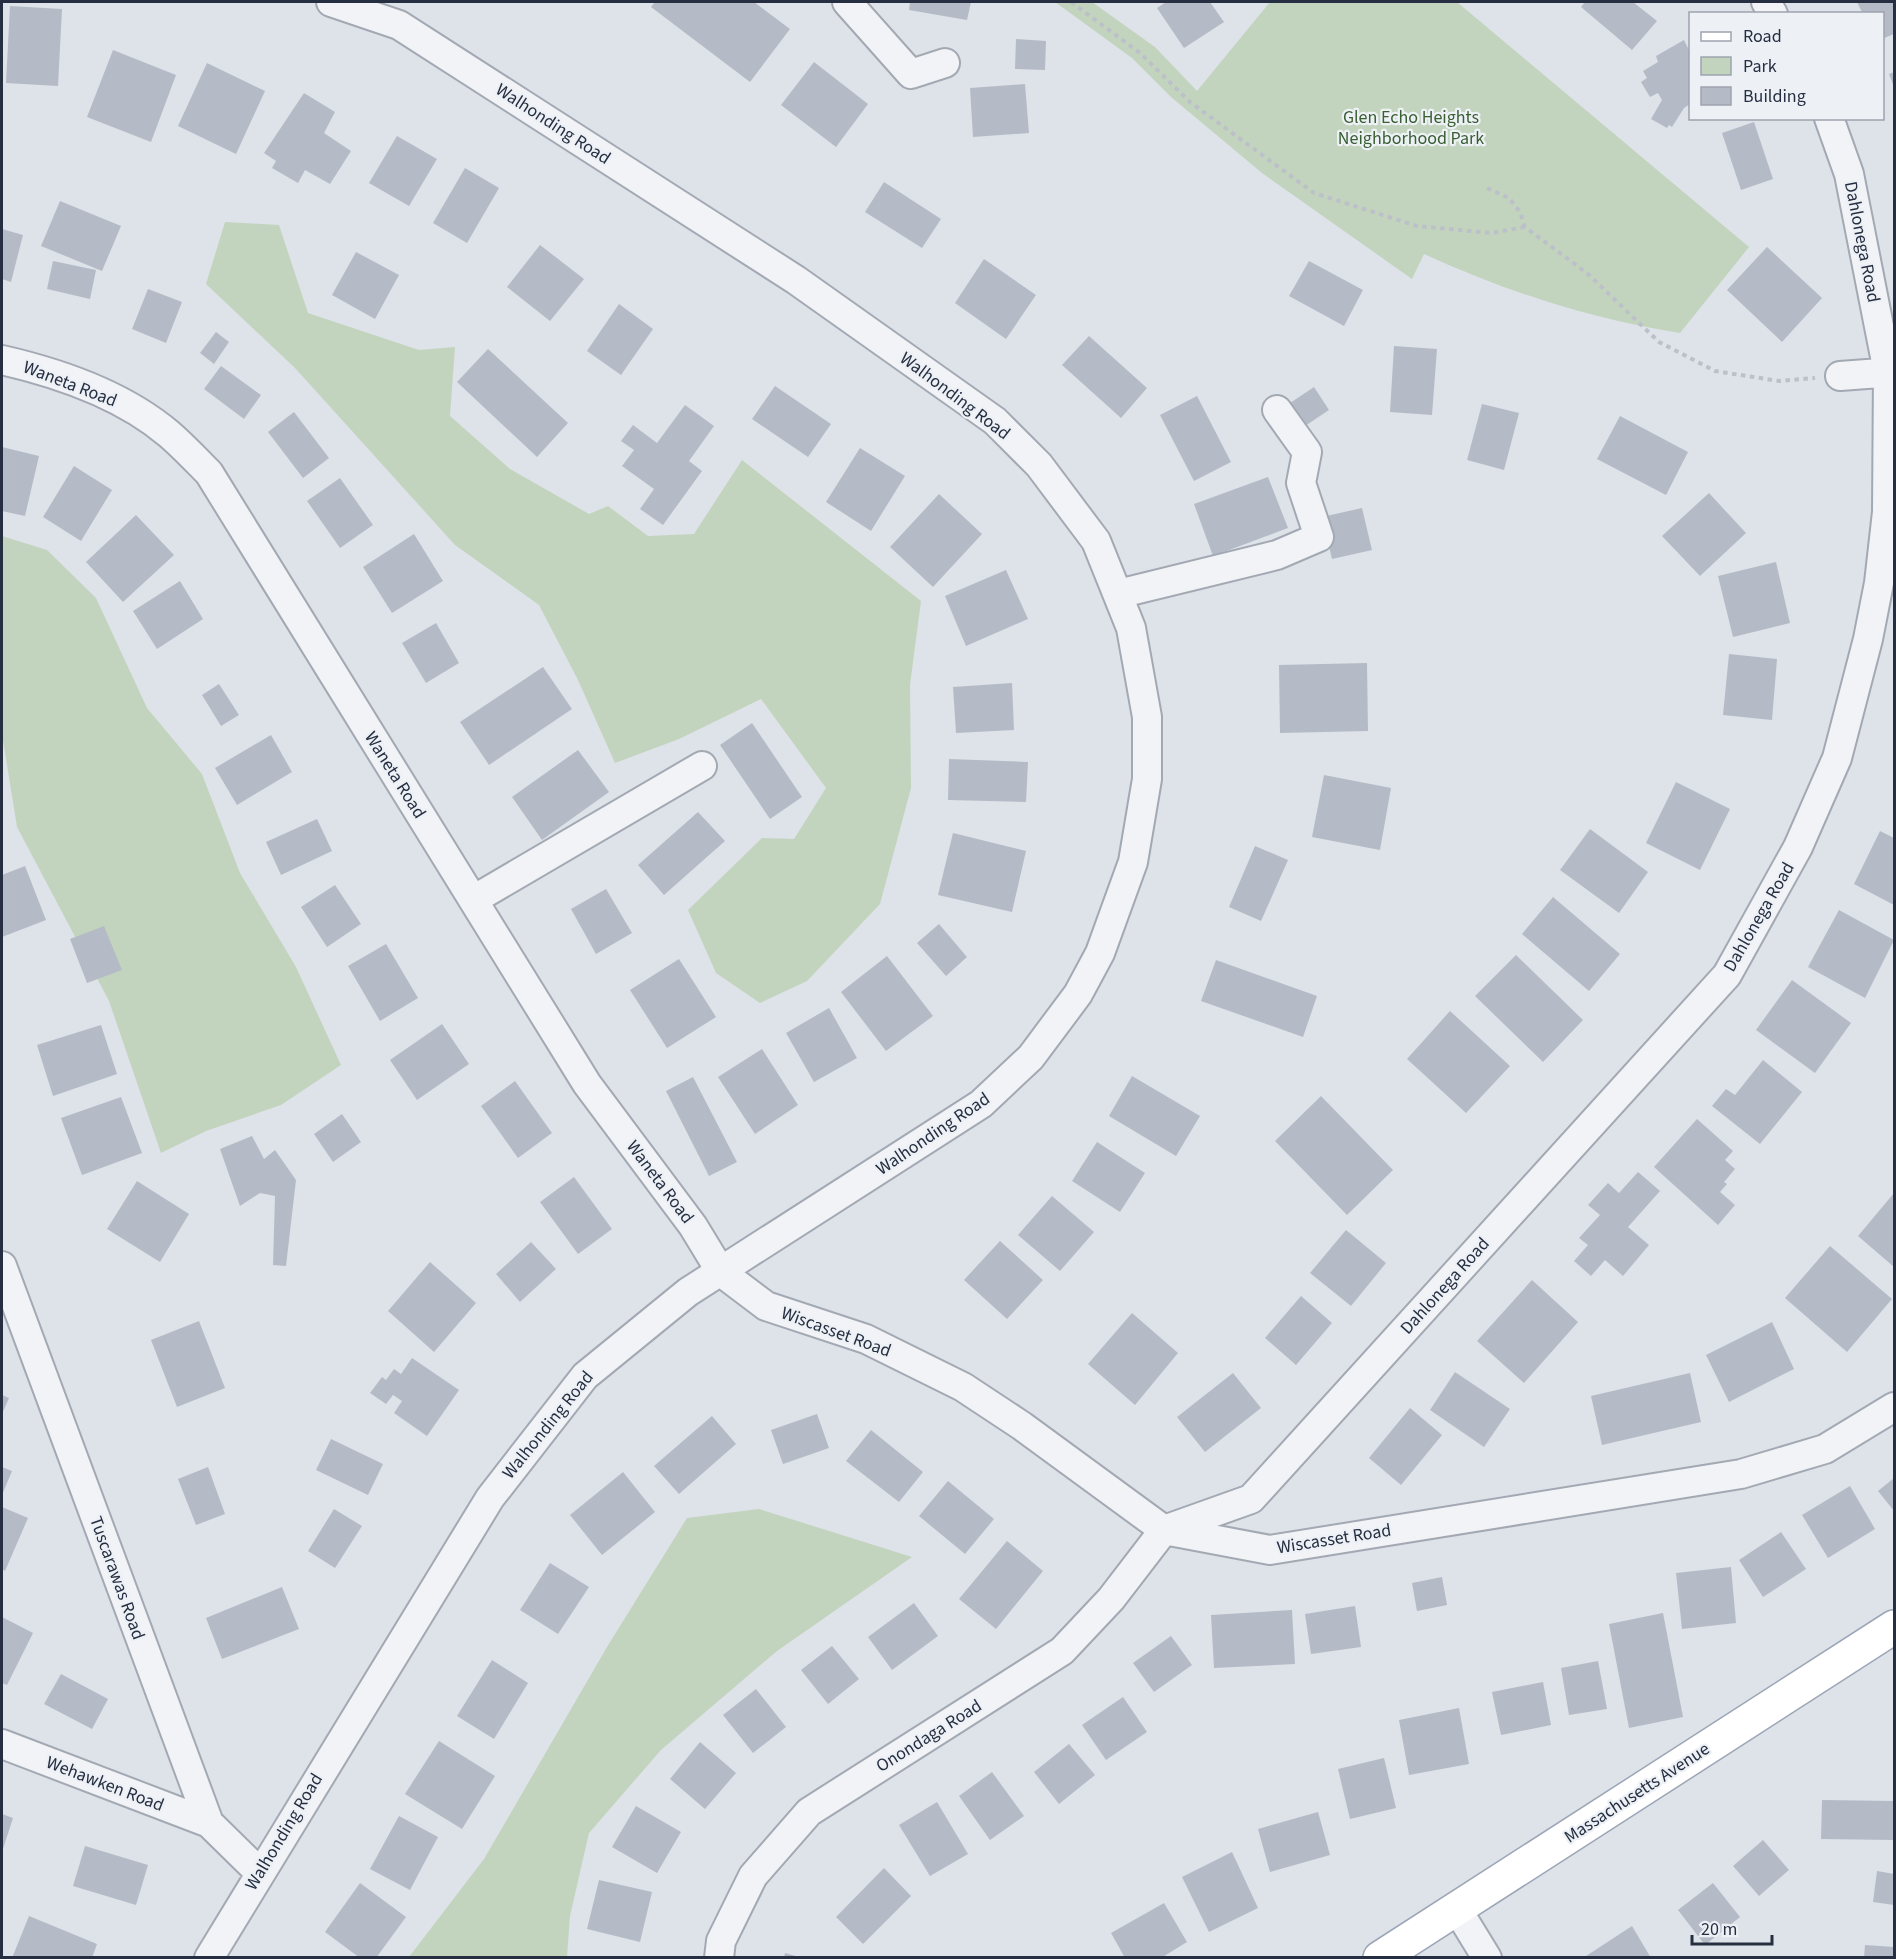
<svg xmlns="http://www.w3.org/2000/svg" width="1896" height="1959" font-family="'Source Sans 3',sans-serif">
  <rect width="100%" height="100%" fill="#dee2e9"/>
  <path fill="#c3d4be" d="M 1055,2 L 1092,2 L 1155,47 L 1197,91 L 1270,2 L 1457,2 L 1749,247 L 1680,333 C 1591,319 1507,292 1424,254 L 1412,279 L 1262,173 L 1171,97 L 1132,58 Z
    M 225,222 L 279,225 L 308,313 L 419,350 L 455,347 L 450,416 L 510,469 L 589,514 L 608,506 L 648,536 L 694,534 L 742,460 L 921,601 L 910,685 L 911,788 L 880,904 L 807,981 L 760,1003 L 716,973 L 688,910 L 762,838 L 794,839 L 826,788 L 761,699 L 679,739 L 615,763 L 578,680 L 539,605 L 455,545 L 295,368 L 206,284 Z
    M 2,536 L 47,550 L 96,598 L 147,708 L 202,774 L 240,873 L 296,967 L 341,1065 L 281,1105 L 206,1131 L 161,1153 L 109,1001 L 17,827 L 2,734 Z
    M 759,1509 L 912,1557 L 777,1651 L 661,1750 L 589,1833 L 570,1916 L 567,1957 L 409,1957 L 484,1859 L 607,1647 L 687,1518 Z"/>
  <path fill="#b5bbc6" d="M 655,2 L 754,2 L 790,29 L 750,82 L 651,7 Z
    M 910,2 L 971,2 L 967,20 L 909,10 Z
    M 1166,2 L 1210,2 L 1224,22 L 1184,48 L 1157,8 Z
    M 1585,2 L 1633,2 L 1657,21 L 1632,50 L 1581,7 Z
    M 1857,2 L 1894,2 L 1894,34 L 1882,39 L 1882,14 L 1863,14 Z
    M 10,6 L 62,9 L 58,86 L 6,83 Z
    M 1016,39 L 1046,41 L 1045,70 L 1015,69 Z
    M 1684,40 L 1690,52 L 1690,104 L 1684,108 L 1672,127 L 1669,125 L 1667,128 L 1651,119 L 1662,100 L 1658,93 L 1650,97 L 1641,82 L 1647,78 L 1643,71 L 1658,62 L 1656,56 Z
    M 113,50 L 176,75 L 151,142 L 87,117 Z
    M 814,62 L 868,104 L 836,147 L 781,105 Z
    M 207,63 L 265,91 L 236,154 L 178,126 Z
    M 1894,72 L 1894,87 L 1889,74 Z
    M 1025,84 L 1029,133 L 973,137 L 970,88 Z
    M 304,93 L 335,112 L 324,133 L 351,151 L 330,184 L 305,170 L 298,183 L 272,168 L 276,161 L 264,153 Z
    M 1754,122 L 1773,179 L 1741,190 L 1722,133 Z
    M 397,136 L 437,159 L 409,206 L 369,183 Z
    M 465,168 L 499,188 L 467,243 L 433,223 Z
    M 884,182 L 941,219 L 922,248 L 865,212 Z
    M 60,201 L 121,226 L 102,271 L 41,246 Z
    M 2,229 L 23,235 L 11,282 L 2,279 Z
    M 540,245 L 584,279 L 550,321 L 507,287 Z
    M 1767,247 L 1822,298 L 1782,342 L 1727,290 Z
    M 356,252 L 399,275 L 375,319 L 332,295 Z
    M 984,259 L 1036,295 L 1006,339 L 955,303 Z
    M 53,261 L 96,270 L 90,299 L 47,289 Z
    M 1309,261 L 1363,290 L 1344,326 L 1289,296 Z
    M 148,289 L 182,302 L 166,343 L 132,329 Z
    M 619,304 L 653,329 L 621,375 L 587,351 Z
    M 216,332 L 229,342 L 214,364 L 200,353 Z
    M 1089,336 L 1147,388 L 1121,418 L 1062,365 Z
    M 1394,346 L 1437,349 L 1432,415 L 1390,412 Z
    M 488,349 L 568,423 L 537,457 L 457,382 Z
    M 221,366 L 261,395 L 244,419 L 204,389 Z
    M 775,386 L 831,424 L 808,457 L 752,419 Z
    M 1314,387 L 1329,410 L 1302,428 L 1287,405 Z
    M 1197,396 L 1231,462 L 1194,481 L 1160,415 Z
    M 1482,404 L 1519,413 L 1504,470 L 1467,460 Z
    M 685,405 L 714,426 L 689,461 L 702,471 L 663,525 L 640,509 L 654,489 L 622,466 L 634,450 L 621,441 L 633,425 L 657,443 Z
    M 294,412 L 329,458 L 303,478 L 268,432 Z
    M 1620,416 L 1688,452 L 1666,495 L 1597,459 Z
    M 2,447 L 39,456 L 25,516 L 2,511 Z
    M 860,448 L 905,476 L 871,531 L 826,502 Z
    M 74,466 L 112,490 L 81,541 L 43,517 Z
    M 1268,477 L 1288,528 L 1213,556 L 1194,504 Z
    M 340,478 L 373,525 L 340,548 L 307,501 Z
    M 1709,493 L 1746,533 L 1700,576 L 1662,536 Z
    M 939,494 L 982,534 L 933,587 L 890,547 Z
    M 1362,508 L 1372,550 L 1332,559 L 1322,517 Z
    M 136,515 L 174,555 L 123,602 L 86,562 Z
    M 414,534 L 443,581 L 392,613 L 363,567 Z
    M 1776,562 L 1790,623 L 1733,637 L 1718,576 Z
    M 1006,570 L 1028,619 L 966,646 L 945,596 Z
    M 180,581 L 203,619 L 157,649 L 133,611 Z
    M 436,623 L 459,663 L 426,683 L 402,643 Z
    M 1729,654 L 1777,659 L 1772,720 L 1723,715 Z
    M 1367,663 L 1368,731 L 1280,733 L 1279,665 Z
    M 543,667 L 572,709 L 489,765 L 460,722 Z
    M 1012,683 L 1014,730 L 956,733 L 953,687 Z
    M 219,684 L 239,715 L 221,726 L 202,695 Z
    M 752,723 L 802,797 L 770,819 L 720,745 Z
    M 271,735 L 292,772 L 237,805 L 215,768 Z
    M 578,750 L 609,792 L 542,840 L 512,797 Z
    M 949,759 L 1028,762 L 1026,802 L 948,800 Z
    M 1324,775 L 1391,788 L 1380,850 L 1312,837 Z
    M 1676,782 L 1730,809 L 1700,870 L 1646,843 Z
    M 698,812 L 725,841 L 664,895 L 638,865 Z
    M 317,819 L 332,851 L 281,875 L 266,842 Z
    M 1590,829 L 1648,872 L 1619,913 L 1560,870 Z
    M 1880,831 L 1894,838 L 1894,905 L 1854,884 Z
    M 953,833 L 1026,851 L 1012,912 L 938,895 Z
    M 1255,846 L 1288,860 L 1261,921 L 1229,907 Z
    M 25,866 L 46,920 L 2,937 L 2,875 Z
    M 335,885 L 361,924 L 327,947 L 301,907 Z
    M 606,889 L 632,933 L 596,954 L 571,909 Z
    M 1553,897 L 1620,954 L 1589,991 L 1522,934 Z
    M 1839,910 L 1894,940 L 1865,998 L 1808,967 Z
    M 939,924 L 967,957 L 946,976 L 917,943 Z
    M 104,926 L 122,970 L 87,983 L 70,939 Z
    M 386,944 L 418,998 L 380,1021 L 348,966 Z
    M 1516,955 L 1583,1020 L 1543,1062 L 1475,996 Z
    M 887,956 L 933,1016 L 886,1051 L 841,992 Z
    M 679,959 L 716,1017 L 667,1048 L 630,990 Z
    M 1216,960 L 1317,996 L 1303,1037 L 1201,1001 Z
    M 1792,980 L 1851,1023 L 1815,1073 L 1756,1030 Z
    M 829,1008 L 857,1058 L 814,1082 L 786,1033 Z
    M 1450,1011 L 1510,1066 L 1466,1113 L 1407,1059 Z
    M 442,1024 L 469,1064 L 417,1100 L 390,1060 Z
    M 101,1025 L 117,1074 L 53,1096 L 37,1045 Z
    M 762,1049 L 798,1105 L 755,1134 L 718,1077 Z
    M 1763,1060 L 1802,1092 L 1760,1144 L 1712,1106 L 1726,1089 L 1735,1095 Z
    M 1132,1076 L 1200,1116 L 1176,1156 L 1109,1116 Z
    M 693,1077 L 737,1162 L 709,1176 L 666,1091 Z
    M 515,1081 L 552,1133 L 518,1158 L 481,1106 Z
    M 1321,1096 L 1393,1170 L 1347,1215 L 1275,1141 Z
    M 121,1097 L 142,1153 L 82,1175 L 61,1118 Z
    M 342,1114 L 361,1142 L 333,1162 L 314,1134 Z
    M 1697,1119 L 1733,1151 L 1725,1160 L 1735,1169 L 1724,1182 L 1727,1184 L 1720,1192 L 1735,1205 L 1718,1225 L 1654,1167 Z
    M 252,1136 L 264,1159 L 275,1150 L 296,1180 L 286,1266 L 273,1265 L 275,1196 L 260,1193 L 240,1206 L 220,1149 Z
    M 1097,1142 L 1145,1173 L 1120,1212 L 1072,1181 Z
    M 1638,1172 L 1660,1191 L 1628,1227 L 1649,1245 L 1623,1276 L 1605,1260 L 1591,1276 L 1574,1261 L 1588,1245 L 1579,1238 L 1600,1215 L 1588,1205 L 1608,1183 L 1619,1193 Z
    M 574,1177 L 612,1229 L 578,1254 L 540,1202 Z
    M 137,1181 L 189,1214 L 160,1262 L 107,1229 Z
    M 1894,1193 L 1894,1267 L 1858,1236 Z
    M 1052,1196 L 1094,1232 L 1060,1271 L 1018,1235 Z
    M 1346,1230 L 1386,1263 L 1351,1306 L 1310,1273 Z
    M 1000,1241 L 1043,1280 L 1007,1319 L 964,1280 Z
    M 531,1242 L 556,1269 L 520,1302 L 496,1274 Z
    M 1830,1246 L 1892,1299 L 1847,1352 L 1785,1298 Z
    M 430,1262 L 476,1303 L 434,1352 L 388,1311 Z
    M 1532,1280 L 1578,1322 L 1524,1383 L 1477,1341 Z
    M 1301,1296 L 1332,1323 L 1296,1365 L 1265,1338 Z
    M 1132,1313 L 1178,1353 L 1135,1405 L 1088,1364 Z
    M 199,1321 L 225,1388 L 177,1407 L 151,1340 Z
    M 1772,1322 L 1794,1369 L 1729,1402 L 1706,1355 Z
    M 412,1358 L 459,1390 L 427,1436 L 394,1413 L 402,1401 L 393,1395 L 386,1404 L 370,1393 L 382,1377 L 386,1380 L 394,1369 L 401,1374 Z
    M 1455,1372 L 1510,1409 L 1484,1447 L 1430,1410 Z
    M 1233,1373 L 1261,1408 L 1205,1452 L 1177,1417 Z
    M 1690,1373 L 1701,1422 L 1602,1445 L 1591,1396 Z
    M 2,1395 L 9,1398 L 2,1414 Z
    M 1410,1408 L 1442,1435 L 1401,1485 L 1369,1458 Z
    M 817,1414 L 829,1448 L 783,1464 L 771,1430 Z
    M 712,1416 L 736,1444 L 679,1494 L 654,1466 Z
    M 871,1430 L 923,1472 L 899,1502 L 846,1461 Z
    M 331,1439 L 383,1464 L 368,1495 L 316,1470 Z
    M 2,1467 L 12,1471 L 2,1495 Z
    M 208,1467 L 225,1514 L 196,1525 L 178,1479 Z
    M 623,1472 L 655,1512 L 602,1555 L 570,1515 Z
    M 1894,1478 L 1894,1511 L 1878,1491 Z
    M 948,1481 L 994,1519 L 965,1554 L 919,1516 Z
    M 1850,1486 L 1875,1529 L 1828,1558 L 1802,1515 Z
    M 2,1507 L 28,1518 L 5,1571 L 2,1569 Z
    M 334,1509 L 362,1526 L 335,1568 L 308,1551 Z
    M 1781,1532 L 1806,1569 L 1763,1597 L 1739,1560 Z
    M 1007,1541 L 1043,1571 L 996,1629 L 959,1599 Z
    M 550,1563 L 589,1587 L 558,1634 L 520,1610 Z
    M 1731,1567 L 1736,1623 L 1682,1629 L 1676,1573 Z
    M 1442,1577 L 1447,1605 L 1417,1611 L 1412,1583 Z
    M 282,1587 L 299,1629 L 222,1659 L 206,1618 Z
    M 914,1603 L 938,1636 L 892,1670 L 868,1637 Z
    M 1355,1606 L 1361,1647 L 1311,1654 L 1305,1614 Z
    M 1292,1610 L 1295,1664 L 1214,1668 L 1211,1615 Z
    M 1663,1613 L 1683,1717 L 1629,1728 L 1609,1624 Z
    M 2,1617 L 33,1633 L 7,1685 L 2,1683 Z
    M 1171,1636 L 1192,1665 L 1154,1692 L 1133,1663 Z
    M 832,1646 L 859,1679 L 828,1704 L 801,1670 Z
    M 492,1660 L 528,1683 L 494,1739 L 457,1716 Z
    M 1598,1661 L 1607,1709 L 1569,1715 L 1561,1668 Z
    M 61,1674 L 108,1699 L 92,1729 L 44,1704 Z
    M 1543,1682 L 1551,1725 L 1501,1735 L 1492,1692 Z
    M 756,1689 L 786,1727 L 753,1753 L 723,1715 Z
    M 1123,1697 L 1147,1732 L 1106,1760 L 1082,1725 Z
    M 1459,1708 L 1469,1764 L 1409,1775 L 1399,1720 Z
    M 439,1741 L 495,1776 L 462,1829 L 405,1794 Z
    M 700,1742 L 736,1773 L 705,1809 L 670,1779 Z
    M 1069,1744 L 1095,1775 L 1059,1804 L 1034,1772 Z
    M 1384,1758 L 1396,1808 L 1350,1819 L 1338,1769 Z
    M 992,1772 L 1024,1816 L 990,1840 L 959,1796 Z
    M 1822,1800 L 1894,1801 L 1894,1840 L 1821,1839 Z
    M 937,1802 L 968,1854 L 930,1876 L 899,1825 Z
    M 636,1806 L 681,1832 L 657,1873 L 612,1847 Z
    M 1318,1812 L 1330,1855 L 1270,1872 L 1258,1829 Z
    M 2,1814 L 13,1818 L 2,1852 Z
    M 399,1816 L 438,1837 L 410,1890 L 370,1869 Z
    M 1763,1840 L 1789,1870 L 1759,1896 L 1733,1866 Z
    M 85,1846 L 148,1865 L 136,1905 L 73,1886 Z
    M 1232,1852 L 1258,1908 L 1209,1932 L 1182,1877 Z
    M 884,1868 L 911,1896 L 863,1944 L 836,1917 Z
    M 1877,1871 L 1894,1874 L 1894,1905 L 1873,1902 Z
    M 599,1880 L 652,1892 L 640,1942 L 587,1929 Z
    M 360,1883 L 406,1917 L 376,1958 L 360,1958 L 325,1932 Z
    M 1713,1883 L 1740,1917 L 1705,1945 L 1678,1910 Z
    M 1164,1903 L 1187,1942 L 1161,1958 L 1125,1958 L 1111,1933 Z
    M 29,1916 L 97,1944 L 92,1958 L 12,1958 Z
    M 1632,1926 L 1651,1958 L 1583,1958 Z
    M 1865,1945 L 1894,1947 L 1894,1958 L 1864,1958 Z
    M 785,1953 L 799,1957 L 799,1958 L 784,1958 Z"/>
  <g fill="none" stroke-linecap="round" stroke-linejoin="round">
    <defs>
      <path id="minor" d="M 847,2 L 911,74 L 945,63
        M 1766,2 L 1773,14
        M 2,360 C 59,373 123,395 169,434 C 183,446 196,460 209,473 L 587,1084 L 693,1226 L 721,1272 L 766,1306 L 866,1339 L 963,1387 L 1022,1426 L 1164,1530 L 1270,1550 L 1741,1474 L 1825,1449 L 1894,1407
        M 1840,376 L 1894,372
        M 1118,594 L 1277,555 L 1319,537 L 1301,483 L 1307,452 L 1277,410
        M 473,900 L 702,766
        M 2,1266 L 209,1823 L 259,1872
        M 2,1744 L 209,1823
        M 1457,1909 L 1487,1958
        M 209,1958 L 490,1498 L 585,1376 L 688,1292 L 981,1104 L 1031,1057 L 1078,994 L 1100,953 L 1133,862 L 1147,779 L 1147,717 L 1131,628 L 1096,541 L 1039,465 L 995,421 L 796,280 L 399,25 L 331,2
        M 719,1958 L 721,1941 L 753,1876 L 809,1812 L 1062,1651 L 1111,1599 L 1164,1530 L 1251,1499 L 1727,975 L 1798,847 L 1837,758 L 1868,639 L 1879,583 L 1887,512 L 1888,372 L 1849,174 L 1829,118"/>
      <path id="major" d="M 1380,1958 L 1894,1627"/>
    </defs>
    <use href="#minor" stroke="#a3a9b3" stroke-width="32"/>
    <use href="#major" stroke="#9ca6b6" stroke-width="36"/>
    <path stroke="#bcc0c8" stroke-width="4" stroke-dasharray="4.5 4.5" stroke-linecap="butt" d="M 1071,2 L 1140,53 L 1190,102 L 1314,193 L 1417,226 L 1491,233 L 1525,227
      M 1487,188 L 1509,198 L 1520,212 L 1525,227 L 1588,274 L 1659,342 L 1715,371 L 1779,381 L 1815,378"/>
    <use href="#minor" stroke="#f1f3f7" stroke-width="28"/>
    <use href="#major" stroke="#fff" stroke-width="33"/>
  </g>
  <g text-anchor="middle" dominant-baseline="central" stroke-width="4.5" stroke-linejoin="round" paint-order="stroke">
    <g font-size="18" fill="#395e32" stroke="#edf1f6">
      <text x="1411" y="117">Glen Echo Heights<tspan x="1411" dy="21">Neighborhood Park</tspan></text>
    </g>
    <g font-size="18" fill="#262f41" stroke="#edf1f6">
      <text transform="translate(553 124) rotate(33)">Walhonding Road</text>
      <text transform="translate(1862 242) rotate(79)">Dahlonega Road</text>
      <text transform="translate(70 384) rotate(21)">Waneta Road</text>
      <text transform="translate(955 396) rotate(37)">Walhonding Road</text>
      <text transform="translate(395 775) rotate(58)">Waneta Road</text>
      <text transform="translate(1759 917) rotate(-60)">Dahlonega Road</text>
      <text transform="translate(933 1134) rotate(-34)">Walhonding Road</text>
      <text transform="translate(660 1182) rotate(53)">Waneta Road</text>
      <text transform="translate(1445 1286) rotate(-48)">Dahlonega Road</text>
      <text transform="translate(836 1332) rotate(20)">Wiscasset Road</text>
      <text transform="translate(548 1425) rotate(-51)">Walhonding Road</text>
      <text transform="translate(1334 1539) rotate(-9)">Wiscasset Road</text>
      <text transform="translate(117 1578) rotate(70)">Tuscarawas Road</text>
      <text transform="translate(929 1736) rotate(-32)">Onondaga Road</text>
      <text transform="translate(105 1784) rotate(21)">Wehawken Road</text>
      <text transform="translate(1637 1793) rotate(-33)">Massachusetts Avenue</text>
      <text transform="translate(284 1832) rotate(-59)">Walhonding Road</text>
    </g>
  </g>
  <rect width="1896" height="1959" fill="none" stroke="#262f41" stroke-width="6"/>
  <rect x="1689" y="12" width="195" height="108" fill="#edf1f6" stroke="#9da3ae" stroke-width="1.5"/>
  <rect x="1701" y="32" width="30" height="9" fill="#ffffff" stroke="#9da3ae" stroke-width="1.5"/>
  <text x="1743" y="42" font-size="18" fill="#262f41">Road</text>
  <rect x="1701" y="57" width="30" height="18" fill="#c3d4be" stroke="#9da3ae" stroke-width="1.5"/>
  <text x="1743" y="72" font-size="18" fill="#262f41">Park</text>
  <rect x="1701" y="87" width="30" height="18" fill="#b5bbc6" stroke="#9da3ae" stroke-width="1.5"/>
  <text x="1743" y="102" font-size="18" fill="#262f41">Building</text>
  <path d="M1692 1935v9h80v-9" fill="none" stroke="#262f41" stroke-width="3"/>
  <text x="1701" y="1935" font-size="18" fill="#262f41" stroke="#edf1f6" stroke-width="4.5" paint-order="stroke">20 m</text>
</svg>
